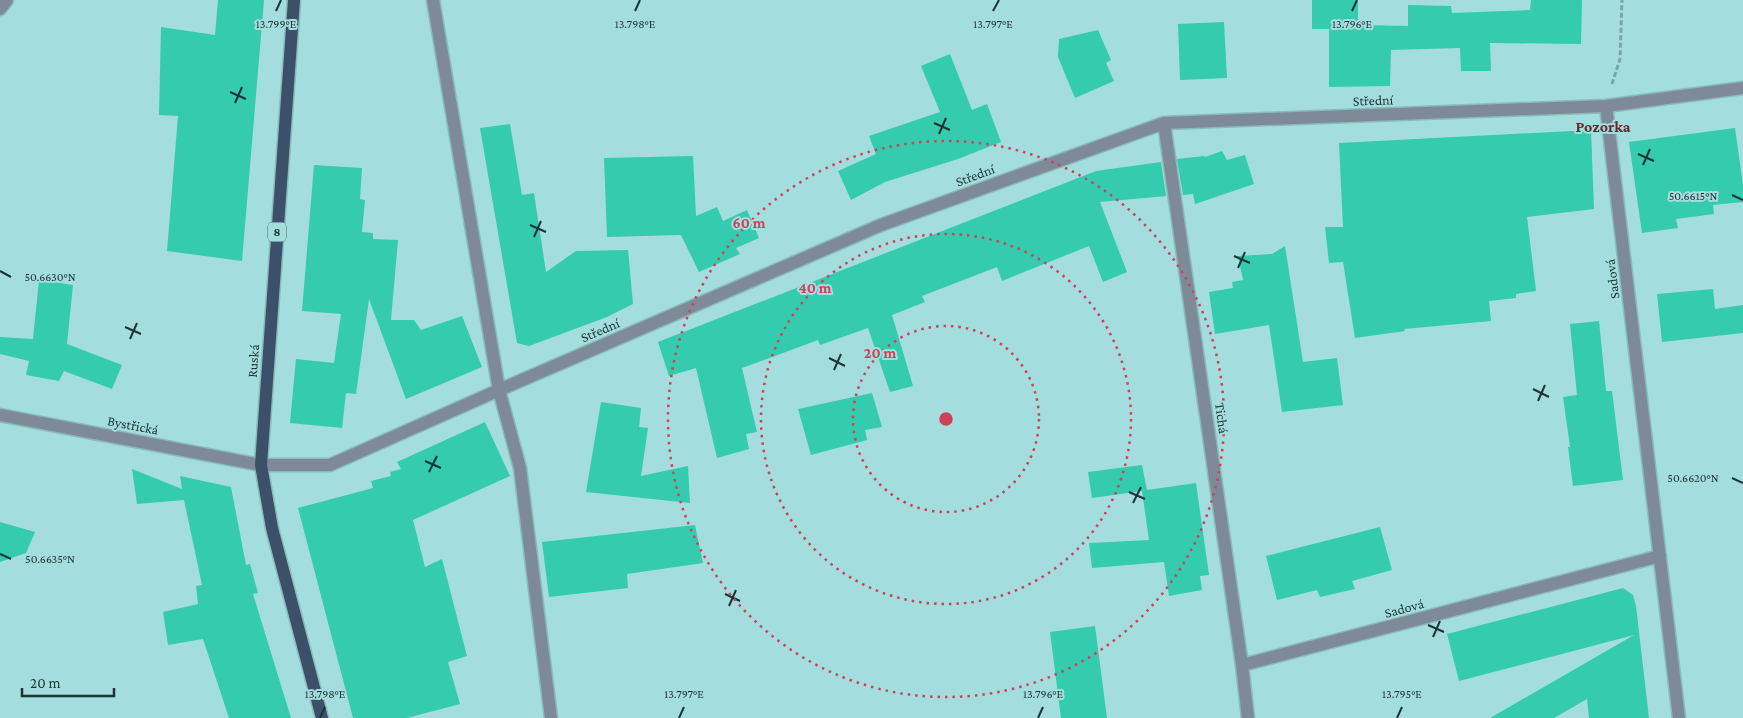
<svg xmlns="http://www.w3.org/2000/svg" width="1743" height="718" font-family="'Crimson Pro',serif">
  <rect width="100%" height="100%" fill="#a4dddd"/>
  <path fill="#34cbae" d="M 218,0 L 264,0 L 242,261 L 167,251 L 178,116 L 159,115 L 161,27 L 215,35 Z
    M 1312,0 L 1358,0 L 1358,25 L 1408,26 L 1408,5 L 1451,6 L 1452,13 L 1530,10 L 1531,0 L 1582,0 L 1581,44 L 1490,43 L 1491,71 L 1461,71 L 1460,48 L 1391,50 L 1390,86 L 1329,87 L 1329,29 L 1312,29 Z
    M 1224,22 L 1227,78 L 1180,80 L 1178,24 Z
    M 1098,30 L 1111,60 L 1106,63 L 1114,81 L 1075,98 L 1058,57 L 1059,39 Z
    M 950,54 L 972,110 L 987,104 L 1001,142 L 958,159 L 885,182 L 851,200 L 838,171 L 876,154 L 869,136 L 940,112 L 921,66 Z
    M 510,124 L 522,195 L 534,193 L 546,272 L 576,251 L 628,250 L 633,304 L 607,317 L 529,346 L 517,343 L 480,128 Z
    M 1735,128 L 1743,185 L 1743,202 L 1713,205 L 1714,214 L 1676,219 L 1678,228 L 1642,233 L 1629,142 Z
    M 1591,130 L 1594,209 L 1527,217 L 1536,291 L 1516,294 L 1516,298 L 1489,301 L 1491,321 L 1404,329 L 1405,331 L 1355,338 L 1343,262 L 1329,263 L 1325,227 L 1343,227 L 1339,143 Z
    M 1222,151 L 1227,160 L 1245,155 L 1254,184 L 1195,204 L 1193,194 L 1183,195 L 1177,159 L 1204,156 L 1205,157 Z
    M 693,156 L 696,216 L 717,207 L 723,221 L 747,210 L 759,238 L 736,248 L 740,254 L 699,272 L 681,235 L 607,237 L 604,158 Z
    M 1161,162 L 1166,196 L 1100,202 L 1127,272 L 1103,282 L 1089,246 L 1002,281 L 997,267 L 922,296 L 925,302 L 892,315 L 913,386 L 890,392 L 868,328 L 820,345 L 818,340 L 742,368 L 757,432 L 746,434 L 749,449 L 717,458 L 696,368 L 669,376 L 658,342 L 1096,171 Z
    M 314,165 L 362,168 L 360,199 L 365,200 L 362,232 L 373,233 L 373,239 L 398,240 L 391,320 L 414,320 L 421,330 L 462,316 L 482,367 L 406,399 L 369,299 L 356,394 L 346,393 L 342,428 L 290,423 L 296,359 L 334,363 L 341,314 L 302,311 Z
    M 1285,246 L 1303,362 L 1337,358 L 1343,405 L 1282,412 L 1269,325 L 1215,334 L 1209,292 L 1233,288 L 1232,282 L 1243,280 L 1238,256 L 1272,254 Z
    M 39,280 L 73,285 L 67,344 L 122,365 L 112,389 L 64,371 L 59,381 L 26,375 L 29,361 L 0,354 L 0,337 L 33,339 Z
    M 1713,289 L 1715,309 L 1743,305 L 1743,333 L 1662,342 L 1657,294 Z
    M 1599,321 L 1606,391 L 1612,391 L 1623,480 L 1573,486 L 1568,447 L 1570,447 L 1563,397 L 1577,395 L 1570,324 Z
    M 872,393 L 882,427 L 865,430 L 867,440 L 811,455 L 798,409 Z
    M 601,402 L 641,408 L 639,427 L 648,428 L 641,476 L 688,466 L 690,503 L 586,492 Z
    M 485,422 L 510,476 L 413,520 L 425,567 L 442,559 L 467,656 L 448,662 L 460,704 L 407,718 L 353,718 L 298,508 L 373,488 L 371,481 L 391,476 L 390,472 L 401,469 L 397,462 Z
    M 1142,465 L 1147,490 L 1196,483 L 1209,575 L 1200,576 L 1202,590 L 1169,596 L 1164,562 L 1092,568 L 1089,543 L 1149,540 L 1142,491 L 1092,498 L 1088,472 Z
    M 132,469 L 182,489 L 180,476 L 231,487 L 246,565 L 250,564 L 258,593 L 253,594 L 291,718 L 229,718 L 203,639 L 168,645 L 163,612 L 198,604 L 196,586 L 202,585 L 184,500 L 137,504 Z
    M 0,522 L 35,532 L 26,553 L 0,562 Z
    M 695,525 L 703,563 L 627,574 L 628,588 L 549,597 L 542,542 Z
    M 1380,527 L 1392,570 L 1352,581 L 1355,589 L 1320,597 L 1317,590 L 1277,600 L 1266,556 Z
    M 1623,588 L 1633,595 L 1636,606 L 1649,718 L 1589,718 L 1587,699 L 1554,718 L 1490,718 L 1634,635 L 1459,681 L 1447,634 Z
    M 1095,626 L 1107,718 L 1061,718 L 1050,632 Z"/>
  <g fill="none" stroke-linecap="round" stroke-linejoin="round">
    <defs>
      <path id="minor" d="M 433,0 L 499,390 L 520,468 L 551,718
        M 0,9 L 7,0
        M 1606,106 L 1679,718
        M 1164,123 L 1242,665 L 1248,718
        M 0,415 L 261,465 L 330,465 L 499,390 L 881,225 L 1164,123 L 1606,106 L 1743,88
        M 1242,665 L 1660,556"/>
      <path id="major" d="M 294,0 L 261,465 L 272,528 L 322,718"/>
    </defs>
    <use href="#minor" stroke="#89bbbb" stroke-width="15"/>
    <use href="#major" stroke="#89bbbb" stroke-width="15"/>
    <path stroke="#79a7a7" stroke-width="3" stroke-dasharray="5 2.5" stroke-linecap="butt" d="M 1612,84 L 1620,59 L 1622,0"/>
    <use href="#minor" stroke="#7f8a99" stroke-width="12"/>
    <use href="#major" stroke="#3d506a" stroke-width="12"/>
  </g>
  <path fill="none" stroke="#1d3435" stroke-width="2" d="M 276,11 L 281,0M 635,11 L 640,0M 993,11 L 999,0M 1352,11 L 1357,0M 230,92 L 246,99M 235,103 L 242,87M 934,123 L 950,130M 939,134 L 946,118M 1638,154 L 1654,161M 1643,165 L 1650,149M 1732,195 L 1743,200M 530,225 L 546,232M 534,237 L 541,221M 1234,256 L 1250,263M 1238,268 L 1245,252M 0,271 L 11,277M 125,327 L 141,334M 130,339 L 137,323M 829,358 L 845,366M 834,370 L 841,354M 1533,389 L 1549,397M 1538,401 L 1545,385M 425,461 L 441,468M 429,472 L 437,456M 1732,478 L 1743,483M 1129,492 L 1145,499M 1133,503 L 1141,487M 0,554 L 11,559M 725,594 L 740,601M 729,606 L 736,590M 1428,625 L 1444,632M 1433,637 L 1440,621M 320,718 L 325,707M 679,718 L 684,707M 1038,718 L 1043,707M 1397,718 L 1402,707"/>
  <g fill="none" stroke="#d04056" stroke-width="2.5" stroke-dasharray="2.5 5">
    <circle cx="946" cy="419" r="93"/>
    <circle cx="946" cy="419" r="185"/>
    <circle cx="946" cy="419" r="278"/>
  </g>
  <g text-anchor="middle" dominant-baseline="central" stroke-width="4" stroke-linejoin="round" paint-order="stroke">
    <rect fill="#a4dddd" stroke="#466767" stroke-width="1" x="268" y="222.5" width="18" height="19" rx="4"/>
    <g font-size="12" font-weight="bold" fill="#1d3435">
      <text x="277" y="232">8</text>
    </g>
    <g font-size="14" fill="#1d3435" stroke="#a4dddd">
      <text transform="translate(1373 100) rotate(-2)">Střední</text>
      <text transform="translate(975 175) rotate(-20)">Střední</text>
      <text transform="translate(1612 279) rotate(-97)">Sadová</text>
      <text transform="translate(600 330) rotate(-23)">Střední</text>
      <text transform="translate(253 361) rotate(-86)">Ruská</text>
      <text transform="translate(1222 418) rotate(82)">Tichá</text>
      <text transform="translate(133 425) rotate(11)">Bystřická</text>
      <text transform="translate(1404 608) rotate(-15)">Sadová</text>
    </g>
    <g font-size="16" font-weight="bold" fill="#6a242c" stroke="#a4dddd">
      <text x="1603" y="126">Pozorka</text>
    </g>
  </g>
  <g font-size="12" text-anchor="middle" fill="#1d3435" stroke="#a4dddd" stroke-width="4" stroke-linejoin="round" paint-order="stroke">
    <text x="276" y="28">13.799°E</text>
    <text x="635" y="28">13.798°E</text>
    <text x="993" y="28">13.797°E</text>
    <text x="1352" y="28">13.796°E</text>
    <text x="1693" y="200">50.6615°N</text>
    <text x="50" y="281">50.6630°N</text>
    <text x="1693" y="482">50.6620°N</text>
    <text x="50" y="563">50.6635°N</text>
    <text x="325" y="698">13.798°E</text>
    <text x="684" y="698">13.797°E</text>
    <text x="1043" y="698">13.796°E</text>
    <text x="1402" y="698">13.795°E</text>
  </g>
  <circle cx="946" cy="419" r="8" fill="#d04056" stroke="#a4dddd" stroke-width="2.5"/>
  <g font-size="15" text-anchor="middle" font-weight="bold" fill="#d04056" stroke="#a4dddd" stroke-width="4" stroke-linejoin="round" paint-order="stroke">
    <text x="749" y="228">60 m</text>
    <text x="815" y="293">40 m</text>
    <text x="880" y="358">20 m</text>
  </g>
  <path d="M22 688v8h92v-8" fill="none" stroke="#1d3435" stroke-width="2.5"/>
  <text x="30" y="688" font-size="15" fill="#1d3435" stroke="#a4dddd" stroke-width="4" paint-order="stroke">20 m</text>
</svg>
